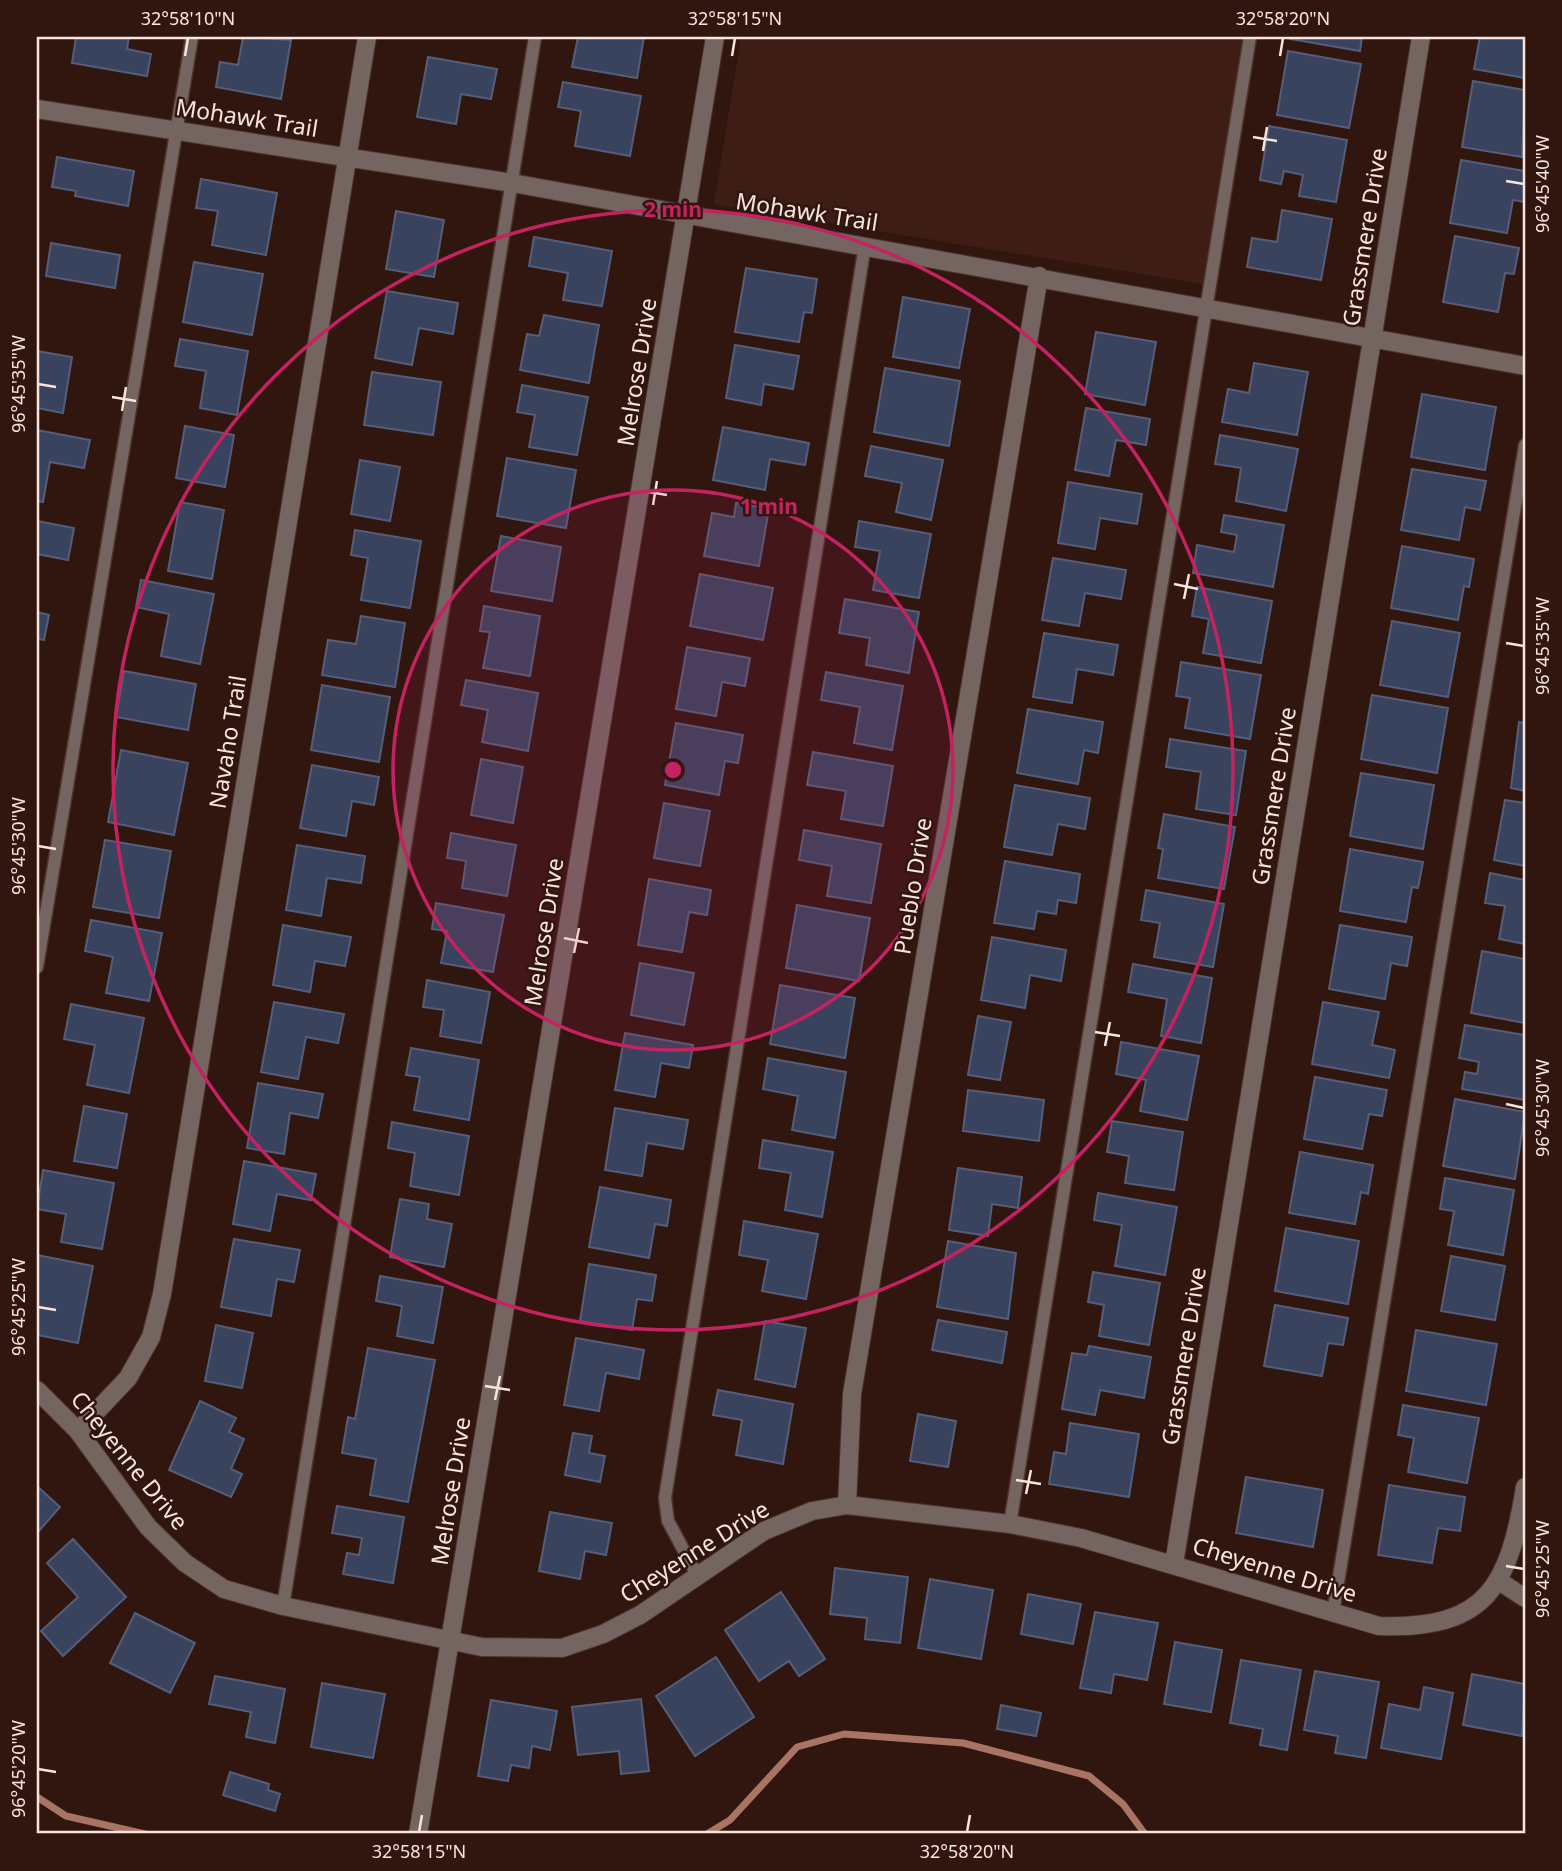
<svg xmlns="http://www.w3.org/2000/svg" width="1562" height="1871" font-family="'Noto Sans',sans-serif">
  <rect width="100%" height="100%" fill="#31160f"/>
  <path fill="#3e1d14" d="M 741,37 L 1243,37 L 1203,284 L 714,204 Z"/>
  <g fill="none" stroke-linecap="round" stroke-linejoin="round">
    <path stroke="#a97464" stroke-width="7" d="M 37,1797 L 66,1816 L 145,1834
      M 707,1834 L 730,1820 L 797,1747 L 844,1734 L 963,1743 L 1089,1776 L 1123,1804 L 1145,1834"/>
  </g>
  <path fill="#3a435d" stroke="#545e78" stroke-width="2" d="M 76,37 L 129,37 L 127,49 L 151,54 L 147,76 L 72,63 Z
    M 243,37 L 291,40 L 281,99 L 216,87 L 220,62 L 238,65 Z
    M 578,37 L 644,37 L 637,78 L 572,67 Z
    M 1290,37 L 1362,37 L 1360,51 L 1290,39 Z
    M 1480,37 L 1525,37 L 1525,78 L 1474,69 Z
    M 1288,51 L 1361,64 L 1349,128 L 1277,115 Z
    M 428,57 L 497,69 L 491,99 L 461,94 L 456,124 L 417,117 Z
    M 1473,81 L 1525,90 L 1522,157 L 1462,147 Z
    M 563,82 L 641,96 L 630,156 L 575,146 L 581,111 L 558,107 Z
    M 1269,126 L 1347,140 L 1336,202 L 1299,196 L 1303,175 L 1284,171 L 1281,184 L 1260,180 Z
    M 57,157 L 134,171 L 128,206 L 75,196 L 76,191 L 52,187 Z
    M 1461,160 L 1525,171 L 1525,202 L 1513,200 L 1507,233 L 1450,223 Z
    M 201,179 L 277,193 L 266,255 L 212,245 L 218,211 L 196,208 Z
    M 1282,210 L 1332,219 L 1321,280 L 1247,267 L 1252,238 L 1277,242 Z
    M 396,211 L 444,220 L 434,277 L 386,269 Z
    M 1455,236 L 1519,248 L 1514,274 L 1505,273 L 1498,312 L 1443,302 Z
    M 534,237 L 612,251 L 602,306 L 563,300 L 568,273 L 529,266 Z
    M 51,243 L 120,255 L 115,288 L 46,276 Z
    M 194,262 L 263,274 L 252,335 L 183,322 Z
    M 746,268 L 817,279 L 812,313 L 804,312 L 799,342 L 735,332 Z
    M 387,291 L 458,303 L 453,334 L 419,328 L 412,365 L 375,358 Z
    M 903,297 L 970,309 L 959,368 L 893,357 Z
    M 544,315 L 599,325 L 589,383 L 520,370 L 527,334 L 539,336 Z
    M 1096,332 L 1156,342 L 1145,405 L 1085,394 Z
    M 180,339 L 248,351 L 237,415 L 200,408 L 206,371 L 175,366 Z
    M 735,345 L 799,356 L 793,389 L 764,384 L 761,405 L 726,398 Z
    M 37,351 L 72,357 L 63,413 L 37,408 Z
    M 1254,363 L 1308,372 L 1297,435 L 1222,422 L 1228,389 L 1249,393 Z
    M 885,368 L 960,381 L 949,446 L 874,432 Z
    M 372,372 L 441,382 L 433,435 L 364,425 Z
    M 522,385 L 588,397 L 577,455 L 529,447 L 535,415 L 517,412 Z
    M 1422,394 L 1496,407 L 1485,470 L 1411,457 Z
    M 1086,408 L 1150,419 L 1146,445 L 1116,440 L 1109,476 L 1075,470 Z
    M 185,426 L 234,435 L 225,487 L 176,478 Z
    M 723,427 L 809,443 L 805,465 L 770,459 L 765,490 L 713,480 Z
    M 37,430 L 90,440 L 84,468 L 50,462 L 43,502 L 37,501 Z
    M 1220,435 L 1298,449 L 1286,511 L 1236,501 L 1241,468 L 1215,464 Z
    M 871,446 L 943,460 L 931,520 L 896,512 L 902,483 L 865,476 Z
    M 507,458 L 576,470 L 566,528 L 497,516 Z
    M 360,460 L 400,467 L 390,521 L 351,514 Z
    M 1412,469 L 1486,481 L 1480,510 L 1465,507 L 1459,540 L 1401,530 Z
    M 1068,482 L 1142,494 L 1137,524 L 1100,518 L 1095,549 L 1058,543 Z
    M 180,502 L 224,510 L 212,579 L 168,571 Z
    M 736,503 L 769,509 L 759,566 L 704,556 L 712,513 L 734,517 Z
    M 1224,515 L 1284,525 L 1273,587 L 1193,573 L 1197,545 L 1234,552 L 1237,535 L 1221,532 Z
    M 37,521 L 74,528 L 68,560 L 37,554 L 37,557 Z
    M 859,521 L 931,534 L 919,598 L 873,590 L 880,551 L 855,547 Z
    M 355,530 L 421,541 L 410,608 L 361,600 L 368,558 L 351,555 Z
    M 501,536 L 561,547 L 552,601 L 491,591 Z
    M 1402,546 L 1474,559 L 1469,587 L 1464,586 L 1458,620 L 1391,608 Z
    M 1053,558 L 1126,570 L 1121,599 L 1085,593 L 1079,626 L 1042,620 Z
    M 700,574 L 773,588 L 763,640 L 690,626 Z
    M 141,580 L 214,594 L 200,664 L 161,656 L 169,614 L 136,607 Z
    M 1197,587 L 1272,601 L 1261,663 L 1203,653 L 1209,619 L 1192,616 Z
    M 845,599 L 919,612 L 909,673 L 866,665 L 870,638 L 839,633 Z
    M 484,606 L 540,616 L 530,676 L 483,668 L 490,632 L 480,631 Z
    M 37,612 L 49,615 L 44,640 L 37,639 Z
    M 361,616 L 405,623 L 395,687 L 322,675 L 328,640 L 356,644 Z
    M 1392,621 L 1460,633 L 1448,697 L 1380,685 Z
    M 1044,633 L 1118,645 L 1113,675 L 1077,669 L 1072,703 L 1033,697 Z
    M 687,647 L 750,658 L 745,686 L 722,682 L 716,716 L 676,709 Z
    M 1181,662 L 1261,675 L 1250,739 L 1185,728 L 1190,698 L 1176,696 Z
    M 124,671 L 196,684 L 188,730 L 116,717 Z
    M 826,672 L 903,686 L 892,750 L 854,743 L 860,707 L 821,700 Z
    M 466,680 L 538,693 L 528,751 L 482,742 L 488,710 L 461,705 Z
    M 322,685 L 390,697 L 379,762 L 311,750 Z
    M 1372,695 L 1448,708 L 1437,773 L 1361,759 Z
    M 1028,709 L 1103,722 L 1098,753 L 1084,750 L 1078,784 L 1017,773 Z
    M 1519,722 L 1525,723 L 1525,791 L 1511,788 Z
    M 676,723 L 743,735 L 738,763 L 725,761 L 719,795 L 665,785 Z
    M 1170,739 L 1246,751 L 1236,815 L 1196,809 L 1201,772 L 1166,767 Z
    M 121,750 L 188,763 L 174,835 L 108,822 Z
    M 813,752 L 893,766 L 883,826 L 841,819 L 846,791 L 807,785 Z
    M 481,759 L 523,767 L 513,823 L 471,815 Z
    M 312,765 L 379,777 L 374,805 L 352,801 L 346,836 L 300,828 Z
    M 1361,773 L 1434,785 L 1423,849 L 1350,836 Z
    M 1015,785 L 1090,798 L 1085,829 L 1058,824 L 1052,855 L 1004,847 Z
    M 1505,800 L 1525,803 L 1525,866 L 1494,860 Z
    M 664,803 L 710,811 L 700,866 L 654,858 Z
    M 1164,814 L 1235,827 L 1224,889 L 1158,878 L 1163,849 L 1158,848 Z
    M 804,830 L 881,844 L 871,903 L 827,896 L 832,866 L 799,860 Z
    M 451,833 L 516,845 L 507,896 L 462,888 L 466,861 L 447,858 Z
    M 105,840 L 171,851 L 159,918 L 93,907 Z
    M 297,845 L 365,856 L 361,883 L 327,878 L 321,916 L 286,910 Z
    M 1350,849 L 1423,862 L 1418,888 L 1412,887 L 1406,922 L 1340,911 Z
    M 1005,861 L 1080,874 L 1076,903 L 1058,900 L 1056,914 L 1037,911 L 1034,929 L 994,923 Z
    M 1490,873 L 1525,880 L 1525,944 L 1499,939 L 1505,906 L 1485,903 Z
    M 649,879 L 711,890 L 707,915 L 689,912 L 682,952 L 638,945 Z
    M 1146,890 L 1224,904 L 1213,967 L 1154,957 L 1160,923 L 1141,920 Z
    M 436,903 L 504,915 L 493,972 L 441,963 L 447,931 L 432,929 Z
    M 797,905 L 870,918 L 859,981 L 786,968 Z
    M 91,920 L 162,933 L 149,1001 L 106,993 L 113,957 L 85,951 Z
    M 283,925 L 351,937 L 345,966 L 315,961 L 310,992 L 273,985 Z
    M 1340,925 L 1412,937 L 1407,966 L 1391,963 L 1385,999 L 1329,989 Z
    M 992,937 L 1066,950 L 1061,981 L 1030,975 L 1025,1008 L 981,1000 Z
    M 1482,951 L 1525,959 L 1525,1023 L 1471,1013 Z
    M 640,963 L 694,973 L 684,1025 L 631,1015 Z
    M 1133,964 L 1212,978 L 1201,1043 L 1161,1036 L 1167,999 L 1128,992 Z
    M 427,980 L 490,992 L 481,1043 L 440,1036 L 444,1010 L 423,1007 Z
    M 780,985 L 855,998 L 845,1058 L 770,1044 Z
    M 274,1002 L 344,1014 L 338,1043 L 306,1037 L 298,1079 L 261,1072 Z
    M 1323,1002 L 1379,1012 L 1372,1045 L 1395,1050 L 1389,1078 L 1312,1064 Z
    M 71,1004 L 144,1018 L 129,1093 L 87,1085 L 95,1045 L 64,1039 Z
    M 978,1016 L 1011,1022 L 1000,1080 L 968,1075 Z
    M 1465,1025 L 1525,1035 L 1525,1100 L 1462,1089 L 1465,1072 L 1477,1074 L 1479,1062 L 1459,1058 Z
    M 625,1033 L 693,1045 L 689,1068 L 661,1063 L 655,1097 L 615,1090 Z
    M 1121,1042 L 1199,1056 L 1187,1120 L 1140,1111 L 1146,1080 L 1116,1074 Z
    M 411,1048 L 479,1060 L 469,1120 L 414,1110 L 420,1077 L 406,1075 Z
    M 768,1058 L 846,1072 L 835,1138 L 792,1130 L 798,1096 L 763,1089 Z
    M 1315,1077 L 1387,1090 L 1382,1116 L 1369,1114 L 1362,1149 L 1304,1139 Z
    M 258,1083 L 323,1094 L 318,1118 L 290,1113 L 284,1154 L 247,1148 Z
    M 968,1090 L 1044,1100 L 1039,1141 L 963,1131 Z
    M 1455,1099 L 1525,1112 L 1515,1179 L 1443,1166 Z
    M 84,1106 L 127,1114 L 117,1168 L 74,1161 Z
    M 615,1108 L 688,1120 L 683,1149 L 647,1143 L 642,1176 L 605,1170 Z
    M 1112,1121 L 1183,1132 L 1174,1190 L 1125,1183 L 1129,1156 L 1107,1152 Z
    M 392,1122 L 469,1136 L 459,1195 L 410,1186 L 415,1153 L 388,1148 Z
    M 763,1140 L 833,1152 L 822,1217 L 785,1210 L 791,1173 L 759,1168 Z
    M 1300,1152 L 1373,1165 L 1368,1194 L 1361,1192 L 1355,1224 L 1289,1213 Z
    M 244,1161 L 316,1174 L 311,1200 L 277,1194 L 270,1231 L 233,1224 Z
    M 958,1168 L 1022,1177 L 1018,1208 L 992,1204 L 988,1236 L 949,1230 Z
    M 43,1170 L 114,1183 L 102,1249 L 61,1242 L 66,1214 L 37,1209 Z
    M 1445,1178 L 1514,1190 L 1503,1255 L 1448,1245 L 1454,1211 L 1440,1209 Z
    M 600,1187 L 671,1200 L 667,1226 L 655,1224 L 649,1258 L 589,1247 Z
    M 1098,1193 L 1177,1207 L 1165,1275 L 1115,1266 L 1122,1225 L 1094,1220 Z
    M 400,1199 L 429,1204 L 427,1219 L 452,1224 L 444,1267 L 390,1257 Z
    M 744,1221 L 818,1234 L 806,1299 L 762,1291 L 768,1260 L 739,1255 Z
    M 1286,1228 L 1359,1241 L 1348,1304 L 1275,1291 Z
    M 234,1239 L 300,1250 L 294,1282 L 277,1279 L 271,1316 L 221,1307 Z
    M 948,1241 L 1016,1253 L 1008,1319 L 937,1307 Z
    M 37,1255 L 93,1266 L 78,1343 L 37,1335 Z
    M 1451,1256 L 1505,1266 L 1495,1320 L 1441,1311 Z
    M 589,1264 L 656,1275 L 652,1301 L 637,1299 L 632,1330 L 580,1321 Z
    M 1093,1272 L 1160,1283 L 1149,1345 L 1099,1336 L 1104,1305 L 1088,1302 Z
    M 380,1276 L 443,1287 L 433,1343 L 397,1336 L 402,1306 L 376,1301 Z
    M 1275,1305 L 1348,1318 L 1343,1345 L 1328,1343 L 1322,1376 L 1264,1366 Z
    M 938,1320 L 1007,1332 L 1002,1363 L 932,1350 Z
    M 765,1321 L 806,1328 L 795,1387 L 755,1379 Z
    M 216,1325 L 253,1333 L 242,1388 L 205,1381 Z
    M 1416,1330 L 1497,1344 L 1486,1405 L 1406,1391 Z
    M 576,1338 L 644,1350 L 639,1379 L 606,1373 L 599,1411 L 564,1405 Z
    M 1089,1346 L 1151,1357 L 1144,1398 L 1100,1390 L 1095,1415 L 1062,1409 L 1072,1353 L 1087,1355 Z
    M 368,1348 L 435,1360 L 408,1502 L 370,1495 L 376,1459 L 342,1453 L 348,1417 L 355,1419 Z
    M 718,1390 L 793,1404 L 783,1464 L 736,1455 L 742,1420 L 713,1415 Z
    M 200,1401 L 236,1418 L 229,1432 L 244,1439 L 231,1469 L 242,1474 L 231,1497 L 169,1470 Z
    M 1403,1405 L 1479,1418 L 1467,1483 L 1408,1472 L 1414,1438 L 1398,1435 Z
    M 918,1414 L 956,1421 L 948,1467 L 910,1461 Z
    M 1070,1423 L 1139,1434 L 1129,1497 L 1049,1484 L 1054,1452 L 1066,1454 Z
    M 573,1433 L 592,1436 L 589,1453 L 605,1456 L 600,1482 L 565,1475 Z
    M 1246,1477 L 1323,1490 L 1313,1547 L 1236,1533 Z
    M 1389,1485 L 1465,1497 L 1460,1531 L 1438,1528 L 1432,1563 L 1378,1555 Z
    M 37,1486 L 60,1507 L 37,1533 Z
    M 337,1506 L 404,1517 L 393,1583 L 343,1574 L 347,1553 L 359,1555 L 362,1538 L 332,1533 Z
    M 550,1512 L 612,1523 L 606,1555 L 585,1551 L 580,1579 L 539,1571 Z
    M 73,1539 L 126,1597 L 63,1656 L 41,1631 L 78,1597 L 47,1563 Z
    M 835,1568 L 908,1577 L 900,1643 L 865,1639 L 867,1618 L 830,1614 Z
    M 930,1579 L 993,1590 L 981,1659 L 918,1648 Z
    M 781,1592 L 825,1659 L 799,1676 L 789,1661 L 759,1681 L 725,1630 Z
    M 1028,1594 L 1081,1604 L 1073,1644 L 1021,1634 Z
    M 1095,1612 L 1158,1623 L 1147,1680 L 1114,1674 L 1111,1693 L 1080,1688 Z
    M 135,1613 L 195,1643 L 170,1693 L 110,1663 Z
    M 1175,1642 L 1222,1650 L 1211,1712 L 1164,1704 Z
    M 716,1657 L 754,1717 L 695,1756 L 656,1696 Z
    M 1241,1660 L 1301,1670 L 1287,1750 L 1260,1745 L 1263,1729 L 1230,1723 Z
    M 1315,1671 L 1379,1682 L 1366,1758 L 1335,1753 L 1338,1736 L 1304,1730 Z
    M 1472,1674 L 1525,1684 L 1522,1736 L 1463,1725 Z
    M 215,1676 L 285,1689 L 275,1743 L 246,1737 L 251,1712 L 209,1704 Z
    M 322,1683 L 385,1694 L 373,1758 L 311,1747 Z
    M 1424,1687 L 1453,1693 L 1441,1759 L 1381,1748 L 1389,1704 L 1420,1710 Z
    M 641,1699 L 649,1771 L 621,1774 L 619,1751 L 578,1755 L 572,1707 Z
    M 491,1700 L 557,1711 L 550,1750 L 532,1746 L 529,1768 L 511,1765 L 508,1781 L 478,1776 Z
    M 1001,1705 L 1041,1713 L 1036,1736 L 997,1729 Z
    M 230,1772 L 269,1784 L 268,1790 L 280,1794 L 275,1811 L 223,1795 Z"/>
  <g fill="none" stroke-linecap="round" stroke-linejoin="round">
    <defs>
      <path id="service" d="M 37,967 L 192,37
        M 1010,1524 L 1250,37
        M 697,1575 L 668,1521 L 665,1498 L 865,245
        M 283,1606 L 535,37
        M 1333,1613 L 1525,445"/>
      <path id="minor" d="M 37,109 L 512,183 L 1525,366
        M 37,1390 L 78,1431 L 148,1527 L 185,1563 L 224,1589 L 283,1606 L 482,1647 L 562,1648 L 603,1634 L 640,1615 L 764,1531 L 812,1511 L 847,1505 L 1010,1524 L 1081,1538 L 1379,1626 C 1488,1630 1509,1585 1525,1487
        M 78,1431 L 128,1378 L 151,1337 L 162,1294 L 367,37
        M 847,1505 L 852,1394 L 1039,276
        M 1174,1564 L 1421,37
        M 1499,1581 L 1525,1598"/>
      <path id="tertiary" d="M 418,1834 L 715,37"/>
    </defs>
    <use href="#service" stroke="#4d332c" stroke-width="15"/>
    <use href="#minor" stroke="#4d332c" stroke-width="20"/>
    <use href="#tertiary" stroke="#4d332c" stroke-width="20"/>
    <use href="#service" stroke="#746561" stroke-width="12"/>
    <use href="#minor" stroke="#746561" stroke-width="18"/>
    <use href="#tertiary" stroke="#746561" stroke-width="18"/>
  </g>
  <path fill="none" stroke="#f8e5df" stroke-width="2.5" d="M 185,56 L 188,38M 732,56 L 735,38M 1280,56 L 1283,38M 1253,137 L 1277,141M 1263,151 L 1267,127M 1506,181 L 1524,184M 38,384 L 56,387M 112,397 L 136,401M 122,411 L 126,387M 643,491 L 667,495M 653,505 L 657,481M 1174,584 L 1198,589M 1184,599 L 1189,574M 1506,643 L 1524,646M 38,846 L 56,849M 564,938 L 588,943M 574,953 L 579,928M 1095,1032 L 1120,1036M 1105,1046 L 1110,1022M 1506,1104 L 1524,1108M 38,1307 L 56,1310M 485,1386 L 510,1390M 495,1400 L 500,1376M 1016,1480 L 1041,1484M 1026,1494 L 1031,1470M 1506,1566 L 1524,1569M 38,1769 L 56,1772M 419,1832 L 422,1815M 967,1832 L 970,1815"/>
  <circle cx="673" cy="770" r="280" fill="#c52262" fill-opacity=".12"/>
  <g fill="none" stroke="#c52262" stroke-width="3.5">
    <circle cx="673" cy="770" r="280"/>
    <circle cx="673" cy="770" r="560"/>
  </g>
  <g text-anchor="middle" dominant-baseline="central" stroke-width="5" stroke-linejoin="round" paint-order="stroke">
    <g font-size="23" fill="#f8e5df" stroke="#31160f">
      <text transform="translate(247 117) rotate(9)">Mohawk Trail</text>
      <text transform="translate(807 211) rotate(9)">Mohawk Trail</text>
      <text transform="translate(1364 237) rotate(-81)">Grassmere Drive</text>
      <text transform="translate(636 372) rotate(-81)">Melrose Drive</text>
      <text transform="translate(227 742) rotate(-81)">Navaho Trail</text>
      <text transform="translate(1273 796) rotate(-81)">Grassmere Drive</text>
      <text transform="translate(912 886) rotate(-81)">Pueblo Drive</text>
      <text transform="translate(543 932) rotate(-81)">Melrose Drive</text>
      <text transform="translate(1183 1356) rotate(-81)">Grassmere Drive</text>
      <text transform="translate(130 1460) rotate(51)">Cheyenne Drive</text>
      <text transform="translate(450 1491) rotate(-81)">Melrose Drive</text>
      <text transform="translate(694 1551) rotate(-32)">Cheyenne Drive</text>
      <text transform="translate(1275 1569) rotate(17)">Cheyenne Drive</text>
    </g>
  </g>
  <circle cx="673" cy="770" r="10" fill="#c52262" stroke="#31160f" stroke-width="3.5"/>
  <g font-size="21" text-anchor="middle" font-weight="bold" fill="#c52262" stroke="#31160f" stroke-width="5" stroke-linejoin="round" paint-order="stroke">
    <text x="673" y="217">2 min</text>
    <text x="769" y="514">1 min</text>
  </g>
  <rect width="1562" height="1871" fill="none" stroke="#31160f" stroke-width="77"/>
  <rect x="38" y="38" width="1486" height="1794" fill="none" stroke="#f8e5df" stroke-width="2.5"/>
  <g font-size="18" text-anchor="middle" fill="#f8e5df">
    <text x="188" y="25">32°58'10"N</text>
    <text x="735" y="25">32°58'15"N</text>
    <text x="1283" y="25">32°58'20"N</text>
    <text transform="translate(1543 184) rotate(-90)" y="6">96°45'40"W</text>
    <text transform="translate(19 384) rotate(-90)" y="6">96°45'35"W</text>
    <text transform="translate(1543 646) rotate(-90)" y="6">96°45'35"W</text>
    <text transform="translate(19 846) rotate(-90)" y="6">96°45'30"W</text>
    <text transform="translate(1543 1108) rotate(-90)" y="6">96°45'30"W</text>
    <text transform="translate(19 1307) rotate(-90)" y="6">96°45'25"W</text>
    <text transform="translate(1543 1569) rotate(-90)" y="6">96°45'25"W</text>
    <text transform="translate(19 1769) rotate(-90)" y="6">96°45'20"W</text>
    <text x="419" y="1858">32°58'15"N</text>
    <text x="967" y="1858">32°58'20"N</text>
  </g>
</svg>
